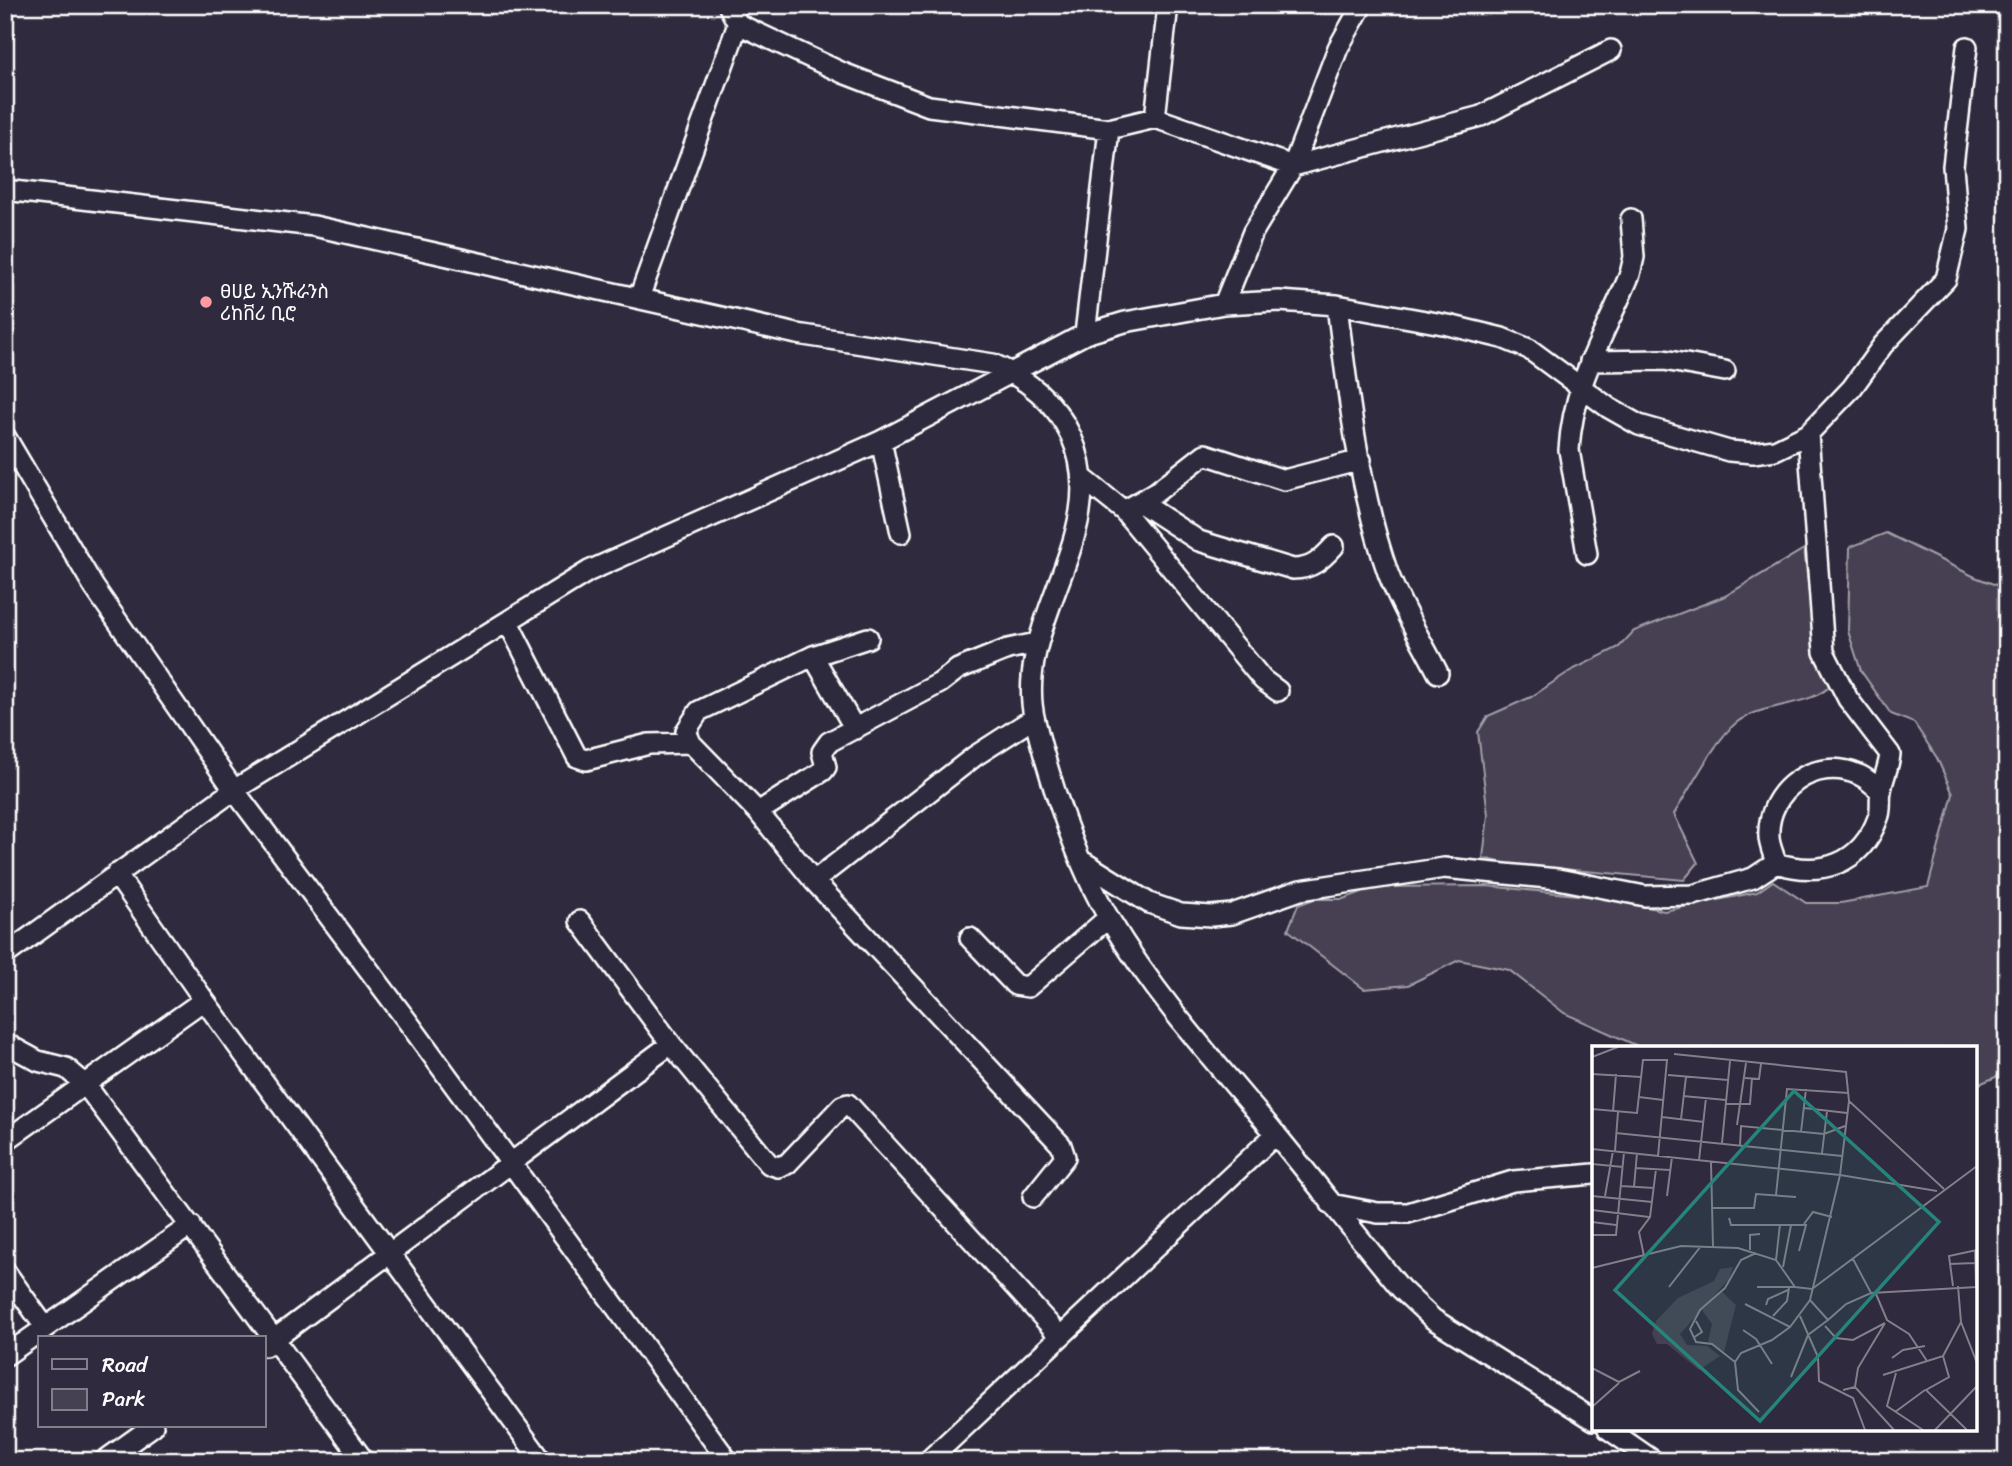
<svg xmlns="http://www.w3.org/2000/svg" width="2012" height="1466" font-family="Sriracha,'Noto Sans Ethiopic',sans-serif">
  <rect width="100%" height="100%" fill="#2f2a3d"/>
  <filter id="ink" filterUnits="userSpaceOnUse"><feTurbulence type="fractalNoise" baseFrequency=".0143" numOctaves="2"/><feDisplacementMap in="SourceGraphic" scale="14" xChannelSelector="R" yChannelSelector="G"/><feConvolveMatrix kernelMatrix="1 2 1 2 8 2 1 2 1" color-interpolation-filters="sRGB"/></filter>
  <g filter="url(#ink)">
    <path fill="#464152" stroke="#a2a0a8" stroke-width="2" d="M 1886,533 L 1975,577 L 2007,589 L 2007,1072 L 1975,1086 L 1975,1048 L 1642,1048 L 1564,1013 L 1509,970 L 1459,960 L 1408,985 L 1364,989 L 1288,930 L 1298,905 L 1314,899 L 1343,899 L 1376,887 L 1487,886 L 1608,898 L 1664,911 L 1757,892 L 1773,881 L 1806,903 L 1841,903 L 1928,887 L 1953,794 L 1937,758 L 1914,723 L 1891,714 L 1861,671 L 1848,631 L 1850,547 Z
      M 1804,549 L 1814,637 L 1832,684 C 1813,707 1762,702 1736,723 C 1715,740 1690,789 1674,814 L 1698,863 L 1684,880 L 1508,864 L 1483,858 L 1488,815 L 1478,732 L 1488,716 L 1531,697 L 1570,671 L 1619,647 L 1634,631 L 1725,596 Z"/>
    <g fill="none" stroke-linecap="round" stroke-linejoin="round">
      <defs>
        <path id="minor" d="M 728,5 L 738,24 L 843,73 L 929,106 L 1109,129 L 1085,334
          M 1155,118 L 1168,5
          M 1109,129 L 1155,118 L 1293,166 L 1481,116 L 1611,50
          M 5,190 L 314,226 L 797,334 L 993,364 C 1026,378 1056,402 1071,436 C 1115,532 1011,623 1035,721 C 1050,782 1078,867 1110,920 C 1156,997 1216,1063 1274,1132 C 1317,1184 1358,1237 1401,1289 L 1433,1319 L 1594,1420
          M 639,298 L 738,24
          M 1224,304 L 1253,232 L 1293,166 L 1338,48 L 1362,5
          M 1337,305 C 1347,389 1360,494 1388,573 C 1401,607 1421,640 1438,673
          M 1590,361 L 1664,360 L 1725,371
          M 5,436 L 94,587 L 234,790 L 408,1022 L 728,1461
          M 881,441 L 901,533
          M 1084,479 L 1124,511 L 1263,680 L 1278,691
          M 1139,502 L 1199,541 L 1293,569 C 1312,569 1321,560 1334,546
          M 1124,511 L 1155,493 L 1205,454 L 1284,480 L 1361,460
          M 1587,554 L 1569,450 C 1573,382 1605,335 1630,274 L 1634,257 L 1631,219
          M 508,622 L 577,757 L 586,760 L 649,744 L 691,743
          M 868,638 L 813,656 L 699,711 L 686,731 L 691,743 L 758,812 L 814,881 L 1061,1145 L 1065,1157 L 1033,1197
          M 813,656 L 855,729
          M 758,812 L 823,771 L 826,767 L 822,752 L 829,742 L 940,683 L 958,669 L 1008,649 L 1037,643
          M 1082,861 L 1149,903 L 1181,914 L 1211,916 L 1232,914 L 1300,890 L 1444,868 L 1558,879 L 1645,896 L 1693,895 L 1753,878 L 1776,863
          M 1776,863 C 1821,877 1861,865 1878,818 C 1882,810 1879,800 1881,791 C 1883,778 1889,767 1890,754 L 1848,699 L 1824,652 L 1808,434
          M 1776,863 C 1774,855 1769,845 1769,837 C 1766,790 1816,755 1859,775 C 1867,778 1874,786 1881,791
          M 116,874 L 204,1000 L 542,1461
          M 814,881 L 975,756 L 1034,718
          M 580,921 L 671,1044 L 769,1164 L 778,1167 L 787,1164 L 842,1106 L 848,1104 L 1059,1335
          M 970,938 L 1015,985 L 1028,987 L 1108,918
          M 5,955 L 234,790 L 589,571 L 881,441 L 1085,334 L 1125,322 L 1224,304 L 1279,301 L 1337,305 L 1448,325 L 1502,338 L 1529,349 L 1609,408 L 1639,425 L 1729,451 L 1753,453 L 1775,450 L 1808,434 L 1852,388 L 1883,345 L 1946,279 L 1958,229 L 1953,166 L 1967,47
          M 5,1043 L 38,1061 L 66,1068 L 85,1084 L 364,1461
          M 5,1141 L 204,1000
          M 1331,1204 L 1378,1213 L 1408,1213 L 1513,1181 L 1594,1174
          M 5,1271 L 45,1327
          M 265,1346 L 671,1044
          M 5,1356 L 191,1225
          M 1608,1429 L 1654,1461
          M 104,1461 L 153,1426
          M 928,1461 L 1276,1134"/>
      </defs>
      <use href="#minor" stroke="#fff" stroke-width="24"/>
      <use href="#minor" stroke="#2f2a3d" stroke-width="19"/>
    </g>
  </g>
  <circle fill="#ff9aa2" stroke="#2f2a3d" stroke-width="2.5" cx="206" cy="302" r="7"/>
  <g text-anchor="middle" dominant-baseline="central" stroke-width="6" stroke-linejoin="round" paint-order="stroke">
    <g font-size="19" fill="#fff" stroke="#2f2a3d" text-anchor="start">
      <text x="220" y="291">ፀሀይ ኢንሹራንስ<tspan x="220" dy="22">ሪከቨሪ ቢሮ</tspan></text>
    </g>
  </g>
  <g transform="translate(1592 1046)">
    <rect width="385" height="385" fill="#2f2a3d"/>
    <path d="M 141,221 L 137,233 L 88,288 L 95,299 L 115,300 L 128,310 L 107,324 L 75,298 L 65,298 L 60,288 L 64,275 L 86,252 L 122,235 L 128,223 ZM 130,246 L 144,259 L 132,306 L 116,296 L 120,278 L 110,264 Z" fill="#464152"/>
    <path fill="none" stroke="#827f8b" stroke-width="2" d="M 82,8 L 254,26 L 257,55 L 248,129 L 218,254 L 198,281 L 180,294 L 149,307 L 143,316 L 146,344 L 167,366M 0,11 L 26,1M 0,28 L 49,31M 76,29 L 136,34M 153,32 L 167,33 L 169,18M 91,50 L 134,54M 47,51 L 71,54M 257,55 L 352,143M 134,58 L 158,58 L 160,32M 212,62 L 255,67M 0,63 L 45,67 L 51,14 L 75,14 L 66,110M 21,66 L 24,28M 70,71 L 112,76M 89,73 L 94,31M 145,79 L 154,17M 209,86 L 214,43M 24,87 L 250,110M 130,97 L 138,15M 148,99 L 149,80 L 232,88 L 253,80M 0,103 L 248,129 L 345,145M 23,105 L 26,66M 230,107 L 235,65M 107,114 L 114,52M 119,116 L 121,201M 0,118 L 31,121M 43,122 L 78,124M 29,140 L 62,142M 42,141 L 45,107M 184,149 L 195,43 L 257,47M 0,150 L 60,156M 13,150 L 21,105M 75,150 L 80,111M 121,162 L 162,162 L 164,148 L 204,151M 0,164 L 57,171M 137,172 L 139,179 L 214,179 L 207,205M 0,176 L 24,179M 212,178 L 221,166 L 240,171M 0,189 L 24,189 L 32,106M 158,204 L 158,189 L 168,188M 383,204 L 384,241M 52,210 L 47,186 L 58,171 L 64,123M 261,213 L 279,247M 184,214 L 188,178M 357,218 L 383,217M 191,221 L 199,179M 0,222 L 89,200 L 146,202 L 184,214 L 203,241 L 220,243 L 385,120M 361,240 L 357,210 L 385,204M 366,240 L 369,276 L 385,317M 77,241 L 109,200M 165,241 L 203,241M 284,248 L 295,274 L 317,288 L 335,315M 218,254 L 236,274 L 254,258 L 279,247 L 385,241M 153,258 L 198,281M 174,259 L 176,253 L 196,244M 181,270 L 195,255 L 197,242M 208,270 L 226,311 L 227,335 L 261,352 L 273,384M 233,280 L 244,292 L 261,294 L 293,277M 151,284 L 164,293 L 180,318M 101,292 L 110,286 L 104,275M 351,310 L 369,276M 300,312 L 311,304 L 333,300M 143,316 L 120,298 L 104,296 L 98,283 L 108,264 L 133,242 L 149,214 L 164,207M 0,322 L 27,336 L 48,325M 304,327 L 295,360 L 331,384M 291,329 L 351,310 L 357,331 L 334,344 L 375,384M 199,331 L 216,289 L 236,274M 263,341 L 302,384M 251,344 L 263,341 L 266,322 L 293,277M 0,361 L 27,337M 303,366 L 333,344M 343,384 L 385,340"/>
    <path fill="#27847c" fill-opacity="0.15" stroke="#27847c" stroke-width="3.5" d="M 202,45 L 347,176 L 168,375 L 23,244 Z"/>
    <rect width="385" height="385" fill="none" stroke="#fff" stroke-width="3.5"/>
  </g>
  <rect width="2012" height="1466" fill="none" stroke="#2f2a3d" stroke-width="28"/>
  <rect x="14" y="14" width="1984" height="1438" fill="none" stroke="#fff" stroke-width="2.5" filter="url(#ink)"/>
  <rect x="38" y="1336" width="228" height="91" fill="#2f2a3d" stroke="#827f8b" stroke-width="2"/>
  <rect x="52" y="1359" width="35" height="10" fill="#2f2a3d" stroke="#827f8b" stroke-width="2"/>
  <text x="102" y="1372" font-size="21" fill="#ffffff">Road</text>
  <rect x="52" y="1389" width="35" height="21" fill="#464152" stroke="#827f8b" stroke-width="2"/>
  <text x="102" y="1406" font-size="21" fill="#ffffff">Park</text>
</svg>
